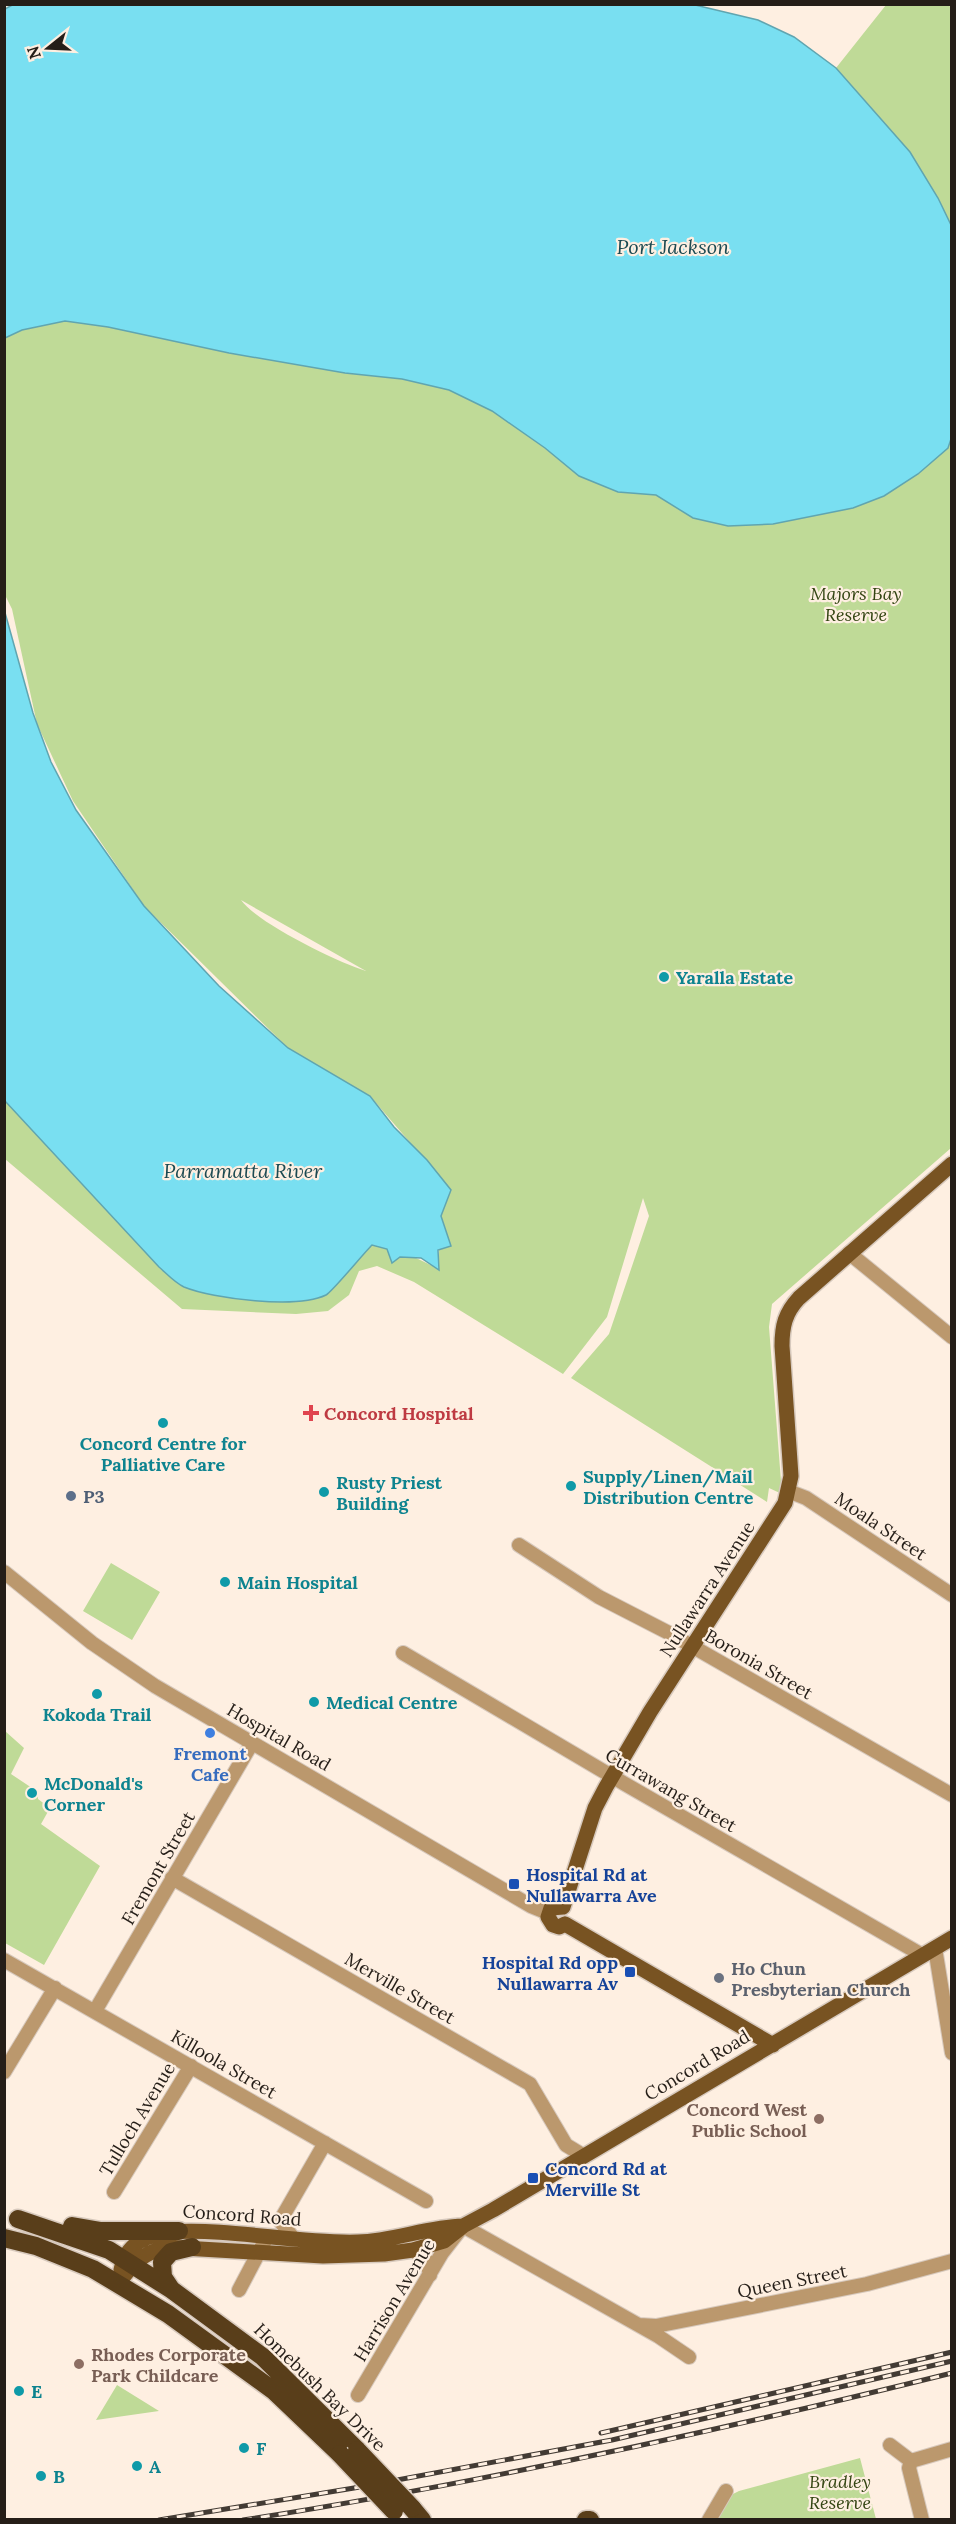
<svg xmlns="http://www.w3.org/2000/svg" width="956" height="2524" font-family="Lora,serif">
  <rect width="100%" height="100%" fill="#feefe1"/>
  <path fill="#bfda97" fill-rule="evenodd" d="M 946,4 L 951,7 L 951,225 L 910,152 L 836,68 L 886,5 Z
    M 5,308 L 948,448 L 951,439 L 951,1148 L 772,1304 L 769,1327 L 782,1494 L 769,1488 L 767,1502 L 571,1378 L 609,1334 L 649,1216 L 643,1198 L 607,1317 L 563,1374 L 414,1282 L 377,1266 L 359,1271 L 349,1295 L 328,1311 L 296,1314 L 182,1309 L 5,1159 L 5,1085 L 346,1273 L 372,1245 L 393,1247 L 439,1269 L 439,1215 L 451,1190 L 370,1096 L 288,1048 L 144,906 L 73,801 L 37,724 L 12,609 L 5,595 ZM 241,900 L 366,971 C 337,962 257,923 241,900 Z
    M 111,1563 L 160,1592 L 132,1640 L 83,1611 Z
    M 5,1731 L 24,1748 L 11,1774 L 38,1792 L 38,1799 L 50,1808 L 41,1824 L 100,1866 L 44,1965 L 5,1943 Z
    M 117,2385 L 159,2411 L 96,2420 Z
    M 860,2458 L 876,2519 L 715,2520 L 729,2496 L 739,2491 Z"/>
  <path fill="#79dff1" stroke="#60a5b0" stroke-width="1.5" d="M 691,4 L 758,20 L 794,37 L 836,68 L 910,152 L 938,198 L 951,225 L 951,439 L 948,448 L 918,474 L 884,496 L 853,508 L 773,524 L 728,526 L 693,518 L 656,495 L 618,492 L 579,476 L 545,448 L 492,411 L 449,390 L 402,379 L 345,373 L 229,353 L 108,327 L 65,321 L 22,330 L 5,338 L 5,9 L 14,4 Z
    M 4,609 L 33,713 L 51,762 L 76,810 L 144,906 L 219,986 L 288,1048 L 370,1096 L 394,1127 L 427,1160 L 451,1190 L 441,1216 L 451,1246 L 438,1250 L 439,1270 L 421,1258 L 400,1257 L 392,1263 L 387,1249 L 372,1245 C 363,1254 332,1292 326,1295 C 297,1309 213,1299 184,1287 C 175,1283 167,1274 159,1267 L 5,1101 Z"/>
  <g fill="none" stroke-linecap="round" stroke-linejoin="round">
    <defs>
      <path id="minor" d="M 849,1253 L 952,1337
        M 788,1491 L 806,1498 L 952,1595
        M 519,1545 L 599,1597 L 669,1633 L 952,1795
        M 4,1572 L 92,1643 L 155,1686 L 531,1906 L 548,1913
        M 403,1653 L 625,1784 L 922,1955
        M 172,1878 L 530,2084 L 566,2145 L 584,2156
        M 935,1948 L 952,2053
        M 4,1960 L 426,2201
        M 95,2011 L 252,1743
        M 4,2072 L 55,1988
        M 114,2192 L 191,2066
        M 294,2239 L 280,2221 L 325,2143
        M 413,2250 L 427,2261 L 430,2275
        M 239,2290 L 267,2237
        M 639,2325 L 656,2326 L 867,2284 L 952,2261
        M 358,2395 L 442,2253 L 463,2226 L 658,2336 L 689,2357
        M 890,2445 L 911,2461
        M 709,2520 L 726,2491
        M 922,2520 L 909,2468 L 911,2461 L 952,2449"/>
      <path id="major" d="M 563,1907 L 595,1808 L 606,1787 L 650,1712 L 785,1503 L 791,1476 L 782,1346 C 782,1326 785,1313 799,1298 L 952,1164
        M 563,1907 L 551,1908 L 548,1917 L 553,1925 L 559,1927 L 565,1924
        M 565,1924 L 773,2045
        M 121,2270 C 126,2244 145,2235 170,2232 C 233,2228 296,2244 358,2242 C 394,2241 427,2227 463,2226
        M 119,2283 C 132,2264 143,2253 166,2247 L 323,2256 L 384,2254 L 413,2250 L 444,2241 L 463,2226 L 493,2210 L 952,1938"/>
      <path id="highway" d="M 18,2219 L 109,2250 L 172,2290 L 263,2357 L 357,2450
        M 72,2226 L 101,2231 L 179,2231
        M 4,2238 L 36,2246 L 93,2269 L 168,2314 L 274,2391 L 340,2454
        M 171,2289 L 163,2277 L 162,2262 L 171,2252 L 192,2247
        M 412,2508 L 422,2520
        M 586,2520 L 590,2520"/>
    </defs>
    <use href="#minor" stroke="#d7c9bd" stroke-width="16"/>
    <use href="#major" stroke="#d7c9bd" stroke-width="18"/>
    <use href="#highway" stroke="#d7c9bd" stroke-width="21"/>
    <use href="#minor" stroke="#bb986d" stroke-width="14"/>
    <use href="#major" stroke="#785322" stroke-width="15"/>
    <use href="#highway" stroke="#593e1a" stroke-width="18"/>
    <defs>
      <path id="rail" d="M 601,2433 L 952,2352
        M 159,2520 L 354,2488 L 612,2440 L 952,2361
        M 243,2520 C 482,2483 718,2431 952,2373"/>
    </defs>
    <use href="#rail" stroke="#433b34" stroke-width="5"/>
    <use href="#rail" stroke="#feefe1" stroke-width="3" stroke-dasharray="9" stroke-linecap="butt"/>
    <defs>
      <path id="highway-bridge" d="M 357,2450 L 412,2508
        M 340,2454 L 394,2511"/>
    </defs>
    <use href="#highway-bridge" stroke="#d7c9bd" stroke-width="21" stroke-linecap="butt"/>
    <use href="#highway-bridge" stroke="#593e1a" stroke-width="18"/>
  </g>
  <g fill="#0f9aa8" stroke="#feefe1" stroke-width="2">
    <circle cx="664" cy="977" r="6"/>
    <circle cx="163" cy="1423" r="6"/>
    <circle cx="571" cy="1486" r="6"/>
    <circle cx="324" cy="1492" r="6"/>
    <circle cx="225" cy="1582" r="6"/>
    <circle cx="97" cy="1694" r="6"/>
    <circle cx="314" cy="1702" r="6"/>
    <circle cx="32" cy="1793" r="6"/>
    <circle cx="19" cy="2391" r="6"/>
    <circle cx="244" cy="2448" r="6"/>
    <circle cx="137" cy="2466" r="6"/>
    <circle cx="41" cy="2476" r="6"/>
  </g>
  <path fill="#e0444e" stroke="#feefe1" stroke-width="2" d="M308 1404h6v6h6v6h-6v6h-6v-6h-6v-6h6z"/>
  <circle fill="#5c6f8a" stroke="#feefe1" stroke-width="2" cx="71" cy="1496" r="6"/>
  <circle fill="#3f7fe0" stroke="#feefe1" stroke-width="2" cx="210" cy="1733" r="6"/>
  <g fill="#1a4fb4" stroke="#feefe1" stroke-width="2">
    <rect x="508" y="1878" width="12" height="12" rx="3"/>
    <rect x="624" y="1966" width="12" height="12" rx="3"/>
    <rect x="527" y="2172" width="12" height="12" rx="3"/>
  </g>
  <circle fill="#6b7280" stroke="#feefe1" stroke-width="2" cx="719" cy="1978" r="6"/>
  <g fill="#8d6e63" stroke="#feefe1" stroke-width="2">
    <circle cx="819" cy="2119" r="6"/>
    <circle cx="79" cy="2364" r="6"/>
  </g>
  <g text-anchor="middle" dominant-baseline="central" stroke-width="4.5" stroke-linejoin="round" paint-order="stroke">
    <g font-size="18" font-style="italic" fill="#334512" stroke="#feefe1">
      <text x="856" y="593">Majors Bay<tspan x="856" dy="21">Reserve</tspan></text>
      <text x="840" y="2481">Bradley<tspan x="840" dy="21">Reserve</tspan></text>
    </g>
    <g font-size="18" font-weight="bold" fill="#0d838f" stroke="#feefe1" text-anchor="start">
      <text x="676" y="977">Yaralla Estate</text>
      <text x="163" y="1443" text-anchor="middle">Concord Centre for<tspan x="163" dy="21">Palliative Care</tspan></text>
      <text x="583" y="1476">Supply/Linen/Mail<tspan x="583" dy="21">Distribution Centre</tspan></text>
      <text x="336" y="1482">Rusty Priest<tspan x="336" dy="21">Building</tspan></text>
      <text x="237" y="1582">Main Hospital</text>
      <text x="326" y="1702">Medical Centre</text>
      <text x="97" y="1714" text-anchor="middle">Kokoda Trail</text>
      <text x="44" y="1783">McDonald's<tspan x="44" dy="21">Corner</tspan></text>
      <text x="31" y="2391">E</text>
      <text x="256" y="2448">F</text>
      <text x="149" y="2466">A</text>
      <text x="53" y="2476">B</text>
    </g>
    <g font-size="18" font-weight="bold" fill="#be3a42" stroke="#feefe1" text-anchor="start">
      <text x="324" y="1413">Concord Hospital</text>
    </g>
    <g font-size="18" font-weight="bold" fill="#4e5e75" stroke="#feefe1" text-anchor="start">
      <text x="83" y="1496">P3</text>
    </g>
    <g font-size="18" fill="#251e18" stroke="#feefe1">
      <text transform="translate(881 1526) rotate(34)">Moala Street</text>
      <text transform="translate(707 1589) rotate(-57)">Nullawarra Avenue</text>
      <text transform="translate(759 1664) rotate(30)">Boronia Street</text>
      <text transform="translate(279 1737) rotate(30)">Hospital Road</text>
      <text transform="translate(671 1790) rotate(30)">Currawang Street</text>
      <text transform="translate(158 1868) rotate(-60)">Fremont Street</text>
      <text transform="translate(400 1988) rotate(30)">Merville Street</text>
      <text transform="translate(224 2064) rotate(30)">Killoola Street</text>
      <text transform="translate(697 2065) rotate(-31)">Concord Road</text>
      <text transform="translate(137 2119) rotate(-59)">Tulloch Avenue</text>
      <text transform="translate(242 2215) rotate(4)">Concord Road</text>
      <text transform="translate(792 2281) rotate(-11)">Queen Street</text>
      <text transform="translate(394 2300) rotate(-59)">Harrison Avenue</text>
      <text transform="translate(320 2387) rotate(44)">Homebush Bay Drive</text>
    </g>
    <g font-size="18" font-weight="bold" fill="#366cbe" stroke="#feefe1">
      <text x="210" y="1753">Fremont<tspan x="210" dy="21">Cafe</tspan></text>
    </g>
    <g font-size="18" font-weight="bold" fill="#164399" stroke="#feefe1" text-anchor="start">
      <text x="526" y="1874">Hospital Rd at<tspan x="526" dy="21">Nullawarra Ave</tspan></text>
      <text x="618" y="1962" text-anchor="end">Hospital Rd opp<tspan x="618" dy="21">Nullawarra Av</tspan></text>
      <text x="545" y="2168">Concord Rd at<tspan x="545" dy="21">Merville St</tspan></text>
    </g>
    <g font-size="18" font-weight="bold" fill="#5b616d" stroke="#feefe1" text-anchor="start">
      <text x="731" y="1968">Ho Chun<tspan x="731" dy="21">Presbyterian Church</tspan></text>
    </g>
    <g font-size="18" font-weight="bold" fill="#785e54" stroke="#feefe1" text-anchor="end">
      <text x="807" y="2109">Concord West<tspan x="807" dy="21">Public School</tspan></text>
      <text x="91" y="2354" text-anchor="start">Rhodes Corporate<tspan x="91" dy="21">Park Childcare</tspan></text>
    </g>
    <g font-size="20" font-style="italic" fill="#1b4951" stroke="#feefe1">
      <text x="673" y="246">Port Jackson</text>
      <text x="243" y="1170">Parramatta River</text>
    </g>
  </g>
  <rect width="956" height="2524" fill="none" stroke="#251e18" stroke-width="12"/>
  <g transform="translate(48 48) rotate(252)" stroke="#feefe1" stroke-width="4.5" paint-order="stroke">
  <path d="M0-4.5L10 22L0 15L-10 22Z" fill="#251e18"/>
  <text y="-9" font-size="16" font-weight="bold" text-anchor="middle" fill="#251e18">N</text>
  </g>
</svg>
